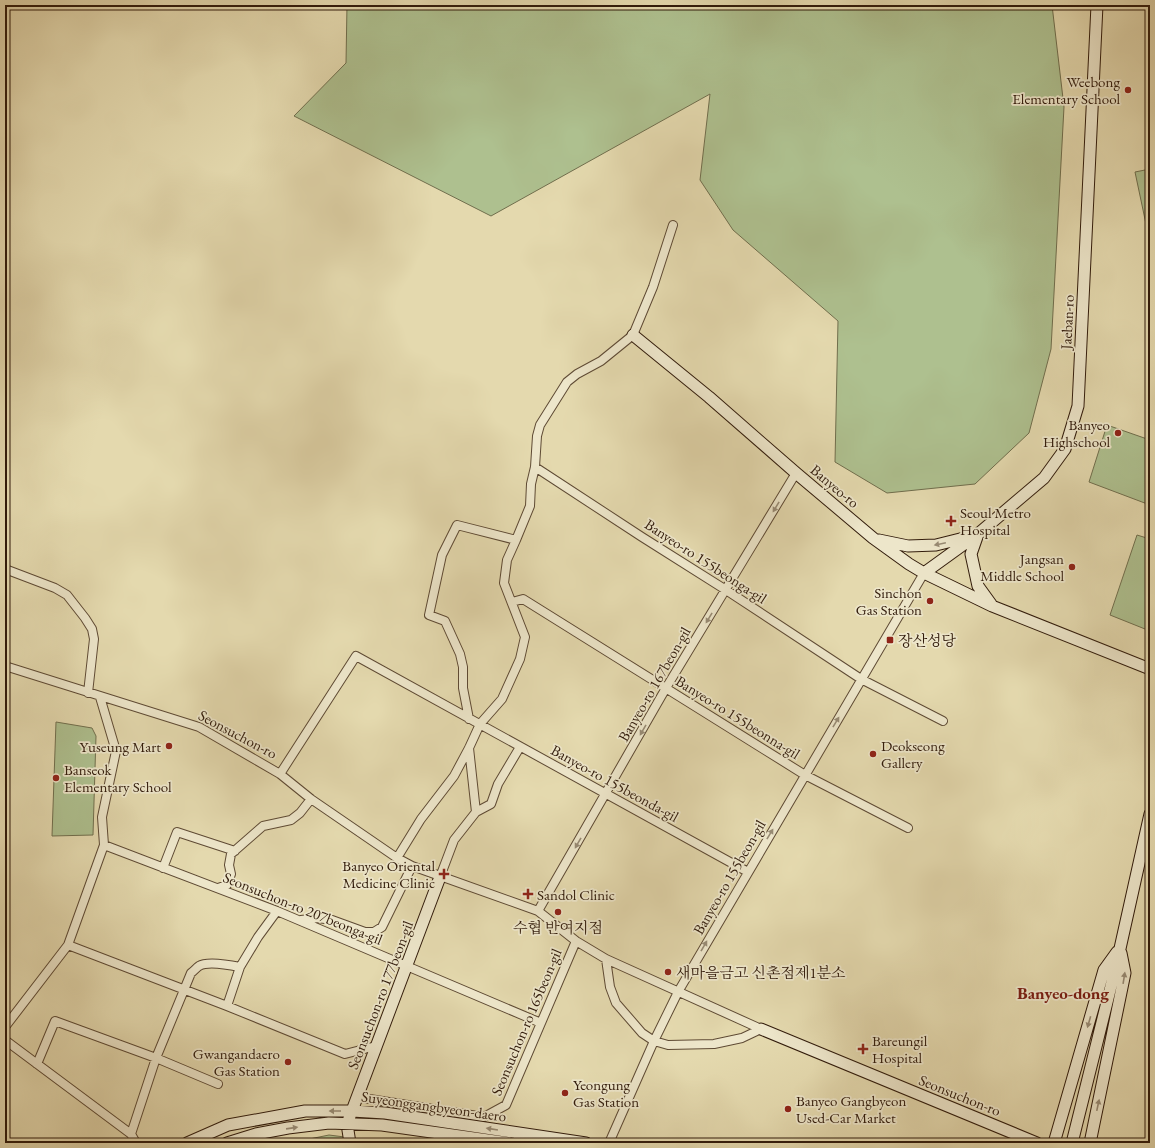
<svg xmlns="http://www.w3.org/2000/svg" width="1155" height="1148" font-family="'EB Garamond','Noto Serif KR',serif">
  <rect width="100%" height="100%" fill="#e4d9ae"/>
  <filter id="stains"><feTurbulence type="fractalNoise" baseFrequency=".005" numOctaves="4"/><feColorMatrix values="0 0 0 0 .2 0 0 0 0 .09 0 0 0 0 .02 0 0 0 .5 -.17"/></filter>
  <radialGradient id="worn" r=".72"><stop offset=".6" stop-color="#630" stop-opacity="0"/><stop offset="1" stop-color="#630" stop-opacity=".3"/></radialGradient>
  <path fill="#aec08f" stroke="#706e4d" d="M 186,5 L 277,5 L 187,9 Z
    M 347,5 L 1052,5 L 1064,107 L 1051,349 L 1029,433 L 975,484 L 887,493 L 835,462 L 838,321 L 733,230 L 700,180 L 710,94 L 491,216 L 294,116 L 346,63 Z
    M 1150,169 L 1150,243 L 1135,172 Z
    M 1107,425 L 1150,440 L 1150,505 L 1089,482 Z
    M 1137,535 L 1150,539 L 1150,631 L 1110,615 Z
    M 56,722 L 92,728 L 96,736 L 93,835 L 52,836 Z
    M 329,1135 L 391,1143 L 290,1143 Z"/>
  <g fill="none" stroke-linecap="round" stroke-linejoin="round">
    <defs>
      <path id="street" d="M 535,467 L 642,537 L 726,590 L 861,679 L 943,721
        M 5,569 L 55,588 L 67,595 L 85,618 L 92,629 L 94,639 L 88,693
        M 512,602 L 523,599 L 805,775 L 908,828
        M 5,666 L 199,727 L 280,774 L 311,799 L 397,858 L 412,866 L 538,911 L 576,941 L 606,959 L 761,1029
        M 469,719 L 463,688 L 463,667 L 460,654 L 445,621 L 429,615 L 442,555 L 457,525 L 516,540
        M 469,748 L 476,812
        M 280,774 L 356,656 L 748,872
        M 104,845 L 277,911 L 541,1023
        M 397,858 L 421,819 L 454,776 L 469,748 L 480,724 L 502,699 L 520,659 L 525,637 L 504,583 L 507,560 L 516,540 L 530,506 L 531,484 L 535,467 L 537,436 L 540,425 L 567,382 L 577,374 L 601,361 L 633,335 L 653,287 L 673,225
        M 163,868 L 177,832 L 235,851
        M 440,877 L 454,840 L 476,812 L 491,804 L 498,784 L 520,747
        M 218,888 L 227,885 L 231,874 L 229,865 L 231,854 L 263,826 L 291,820 L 300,813 L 311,799
        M 538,911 L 666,688 L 796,473
        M 301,920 L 318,918 L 332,920 L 365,932 L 374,932 L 382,927 L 412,866
        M 68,945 L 227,1006 L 345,1054 L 376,1046
        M 606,959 L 610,987 L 616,1003 L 642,1033 L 654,1041 L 668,1045 L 714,1044 L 742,1038 L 761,1029
        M 227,1006 L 240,967 L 258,937 L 277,911
        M 5,1027 L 68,945 L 104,845 L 102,817 L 116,751 L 100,697
        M 5,1040 L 131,1134 L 136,1143
        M 37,1064 L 55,1021 L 156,1058 L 218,1084
        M 357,1097 L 484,1117 L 506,1105 L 576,941
        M 131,1134 L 156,1058 L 191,973 C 194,971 196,968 199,966 C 207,961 230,965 240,967
        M 609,1143 L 654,1041 L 678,992 L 924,573"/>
      <path id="secondary" d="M 633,335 L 709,397 L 796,473 L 873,538 L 909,564 L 924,573 L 992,606 L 1150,669
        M 978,534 L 971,554 L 978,586 L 991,604
        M 879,540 L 908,546 L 936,545 L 972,536
        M 924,573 L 978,534 L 1044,478 L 1065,449 L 1078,406 L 1097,5
        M 761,1029 L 1037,1143
        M 187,1143 L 228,1125 L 305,1111 L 352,1111 L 385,1113 L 586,1143
        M 227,1143 L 256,1134 L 288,1128 L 329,1123 L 382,1125 L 509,1143
        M 350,1143 L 347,1124 L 440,877
        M 1054,1143 L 1104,970 L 1117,952
        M 1072,1143 L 1117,962 L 1150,814
        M 1090,1143 L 1125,973 L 1121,953"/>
    </defs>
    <use href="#street" stroke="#5e4a34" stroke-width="10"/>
    <use href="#secondary" stroke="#311b0b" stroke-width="13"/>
    <use href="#street" stroke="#ede6ca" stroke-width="8"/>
    <use href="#secondary" stroke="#ede6ca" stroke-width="11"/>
  </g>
  <defs><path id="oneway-solid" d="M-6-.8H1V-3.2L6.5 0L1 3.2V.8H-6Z"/></defs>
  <g fill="#988b74">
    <use href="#oneway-solid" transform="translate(776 507) rotate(121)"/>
    <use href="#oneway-solid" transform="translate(940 544) rotate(168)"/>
    <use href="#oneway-solid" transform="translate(709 618) rotate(121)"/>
    <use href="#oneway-solid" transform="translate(836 722) rotate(-59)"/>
    <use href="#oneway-solid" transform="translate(643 730) rotate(120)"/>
    <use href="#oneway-solid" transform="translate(770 834) rotate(-59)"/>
    <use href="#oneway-solid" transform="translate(578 843) rotate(120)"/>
    <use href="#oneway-solid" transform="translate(704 946) rotate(-60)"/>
    <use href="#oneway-solid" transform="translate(1124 978) rotate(-81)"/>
    <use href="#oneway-solid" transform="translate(1089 1022) rotate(106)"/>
    <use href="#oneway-solid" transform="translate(1098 1105) rotate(-78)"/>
    <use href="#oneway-solid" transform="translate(335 1111) rotate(180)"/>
    <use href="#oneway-solid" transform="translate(292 1128) rotate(-8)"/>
    <use href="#oneway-solid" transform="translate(492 1129) rotate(-171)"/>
  </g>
  <g fill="#8f2418" stroke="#ede6ca" stroke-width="1.5">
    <circle cx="1128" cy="90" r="4"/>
    <circle cx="1118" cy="433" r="4"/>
    <path d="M949 515h4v4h4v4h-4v4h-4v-4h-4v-4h4z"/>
    <circle cx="1072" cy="567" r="4"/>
    <circle cx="930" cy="601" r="4"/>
    <rect x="886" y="636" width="8" height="8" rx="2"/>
    <circle cx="169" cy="746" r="4"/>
    <circle cx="873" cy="754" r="4"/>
    <circle cx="56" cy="778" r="4"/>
    <path d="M442 868h4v4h4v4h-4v4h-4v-4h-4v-4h4z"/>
    <path d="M526 888h4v4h4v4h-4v4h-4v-4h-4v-4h4z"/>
    <circle cx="558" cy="912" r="4"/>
    <circle cx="668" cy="972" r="4"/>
    <path d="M861 1043h4v4h4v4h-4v4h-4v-4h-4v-4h4z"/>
    <circle cx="288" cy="1062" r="4"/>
    <circle cx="565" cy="1093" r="4"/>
    <circle cx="788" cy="1109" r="4"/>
  </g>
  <g text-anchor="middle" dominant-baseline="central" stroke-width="3.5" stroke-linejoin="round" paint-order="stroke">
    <g font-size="15" fill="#311b0b" stroke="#ede6ca" text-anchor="start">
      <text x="1120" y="81" text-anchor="end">Weebong<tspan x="1120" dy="17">Elementary School</tspan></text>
      <text x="1110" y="424" text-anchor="end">Banyeo<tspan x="1110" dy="17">Highschool</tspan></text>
      <text x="960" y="512">Seoul Metro<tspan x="960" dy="17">Hospital</tspan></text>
      <text x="1064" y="558" text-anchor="end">Jangsan<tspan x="1064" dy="17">Middle School</tspan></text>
      <text x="922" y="592" text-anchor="end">Sinchon<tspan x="922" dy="17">Gas Station</tspan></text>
      <text x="898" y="640">장산성당</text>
      <text x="881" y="745">Deokseong<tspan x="881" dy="17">Gallery</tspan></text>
      <text x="161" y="746" text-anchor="end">Yuseung Mart</text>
      <text x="64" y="769">Banseok<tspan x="64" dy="17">Elementary School</tspan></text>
      <text x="435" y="865" text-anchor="end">Banyeo Oriental<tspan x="435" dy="17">Medicine Clinic</tspan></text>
      <text x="537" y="894">Sandol Clinic</text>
      <text x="558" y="927" text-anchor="middle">수협 반여지점</text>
      <text x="676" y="972">새마을금고 신촌점제1분소</text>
      <text x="872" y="1040">Bareungil<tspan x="872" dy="17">Hospital</tspan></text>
      <text x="280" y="1053" text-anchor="end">Gwangandaero<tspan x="280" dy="17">Gas Station</tspan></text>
      <text x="573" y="1084">Yeongung<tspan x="573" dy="17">Gas Station</tspan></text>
      <text x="796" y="1100">Banyeo Gangbyeon<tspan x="796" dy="17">Used-Car Market</tspan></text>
    </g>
    <g font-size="15" fill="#311b0b" stroke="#ede6ca">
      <text transform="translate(1067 322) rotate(-87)">Jaeban-ro</text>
      <text transform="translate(835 486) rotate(40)">Banyeo-ro</text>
      <text transform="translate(706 561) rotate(33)">Banyeo-ro 155beonga-gil</text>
      <text transform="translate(654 684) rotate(-60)">Banyeo-ro 167beon-gil</text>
      <text transform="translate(738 717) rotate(32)">Banyeo-ro 155beonna-gil</text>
      <text transform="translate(238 734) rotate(28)">Seonsuchon-ro</text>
      <text transform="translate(615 783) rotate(29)">Banyeo-ro 155beonda-gil</text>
      <text transform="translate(729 877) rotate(-60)">Banyeo-ro 155beon-gil</text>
      <text transform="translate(303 908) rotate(22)">Seonsuchon-ro 207beonga-gil</text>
      <text transform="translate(380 995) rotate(-69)">Seonsuchon-ro 177beon-gil</text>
      <text transform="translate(526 1022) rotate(-67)">Seonsuchon-ro 165beon-gil</text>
      <text transform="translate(960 1095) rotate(22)">Seonsuchon-ro</text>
      <text transform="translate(434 1106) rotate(8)">Suyeonggangbyeon-daero</text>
    </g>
    <g font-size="17" font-weight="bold" fill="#7a1f14" stroke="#ede6ca">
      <text x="1063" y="993">Banyeo-dong</text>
    </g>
  </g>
  <rect width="1155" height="1148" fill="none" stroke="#e4d9ae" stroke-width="20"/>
  <rect x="6" y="6" width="1143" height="1136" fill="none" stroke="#311b0b" stroke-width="2"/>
  <rect x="10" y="10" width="1135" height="1128" fill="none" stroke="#311b0b"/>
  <rect width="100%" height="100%" filter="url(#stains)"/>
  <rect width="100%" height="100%" fill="url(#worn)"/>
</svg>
